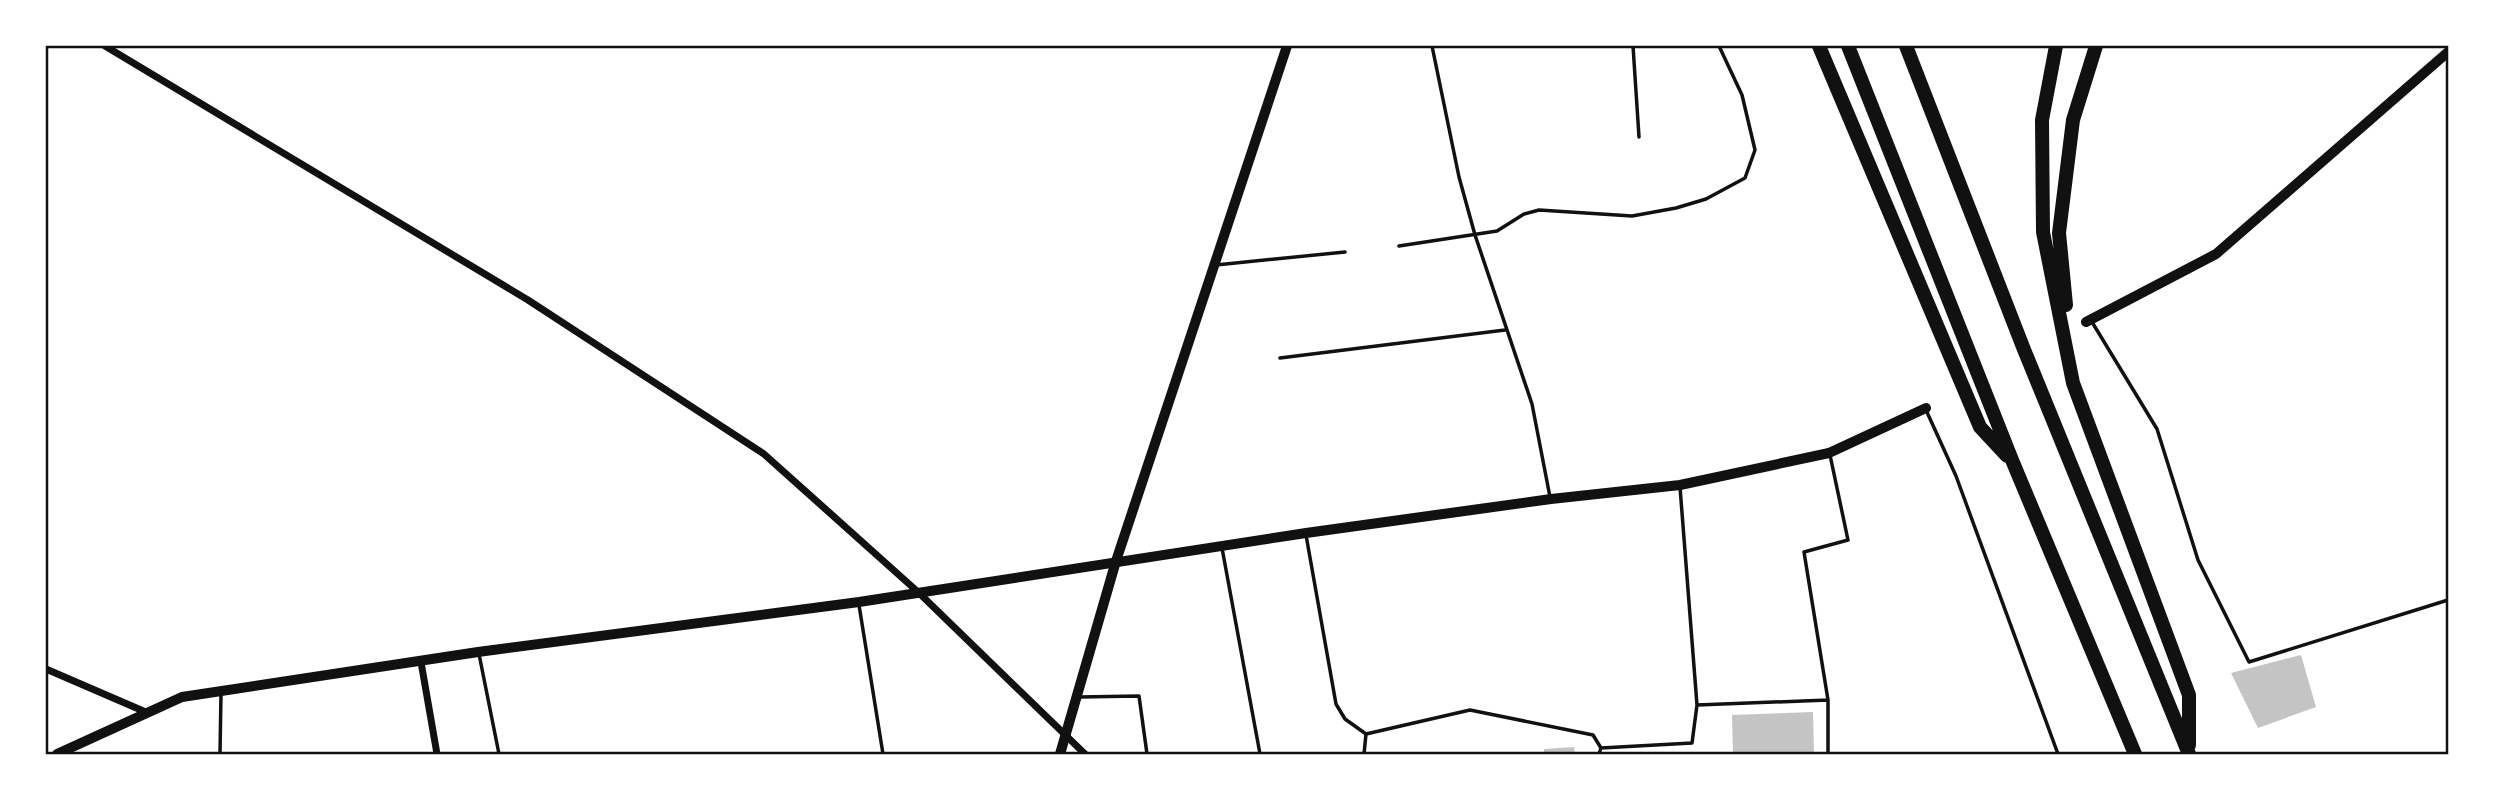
<svg xmlns="http://www.w3.org/2000/svg" width="2494" height="800" font-family="Inter,sans-serif">
  <rect width="100%" height="100%" fill="#fff"/>
  <path fill="#c4c4c4" d="M 2301,655 L 2316,707 L 2258,728 L 2231,673 Z
    M 1813,712 L 1814,754 L 1733,754 L 1732,715 Z
    M 1574,747 L 1575,754 L 1544,754 L 1544,749 Z"/>
  <g fill="none" stroke-linecap="round" stroke-linejoin="round">
    <path stroke="#111" stroke-width="3.5" d="M 1432,46 L 1459,177 L 1475,235 L 1532,404 L 1550,497
      M 1633,46 L 1639,137
      M 1399,246 L 1497,231 L 1524,214 L 1539,210 L 1632,216 L 1676,208 L 1706,199 L 1745,178 L 1755,150 L 1742,95 L 1719,46
      M 1216,265 L 1345,252
      M 2092,322 L 2157,429 L 2198,560 L 2249,662 L 2448,600
      M 1280,358 L 1505,330
      M 1926,410 L 1956,476 L 2058,754
      M 1306,535 L 1336,704 L 1345,719 L 1366,734 L 1470,710 L 1593,735 L 1601,748 L 1599,754
      M 1222,548 L 1260,754
      M 859,605 L 883,754
      M 479,654 L 499,754
      M 1079,697 L 1139,696 L 1147,754
      M 1697,705 L 1828,700
      M 1601,748 L 1692,743 L 1697,705 L 1680,487
      M 220,754 L 221,693
      M 1364,754 L 1366,734
      M 1828,754 L 1828,700 L 1804,552 L 1848,540 L 1830,455"/>
    <path stroke="#111" stroke-width="7" d="M 105,46 L 528,300 L 764,454 L 918,592 L 1085,754
      M 421,662 L 437,754
      M 46,669 L 148,713"/>
    <path stroke="#111" stroke-width="10" d="M 2086,322 L 2216,254 L 2448,52
      M 57,754 L 182,697 L 478,652 L 859,602 L 1306,533 L 1551,499 L 1680,485 L 1829,453 L 1926,408"/>
    <path stroke="#111" stroke-width="10" d="M 1060,754 L 1116,561 L 1287,46"/>
    <path stroke="#111" stroke-width="14" d="M 1819,46 L 1980,427 L 2007,456
      M 1848,46 L 2012,460 L 2135,754
      M 1906,46 L 2023,347 L 2189,754
      M 2056,46 L 2042,120 L 2043,232 L 2073,383 L 2189,695 L 2189,745
      M 2066,305 L 2059,233 L 2073,120 L 2096,46"/>
  </g>
  <rect width="2494" height="800" fill="none" stroke="#ffffff" stroke-width="94"/>
  <rect x="47" y="47" width="2400" height="706" fill="none" stroke="#111" stroke-width="2.5"/>
</svg>
